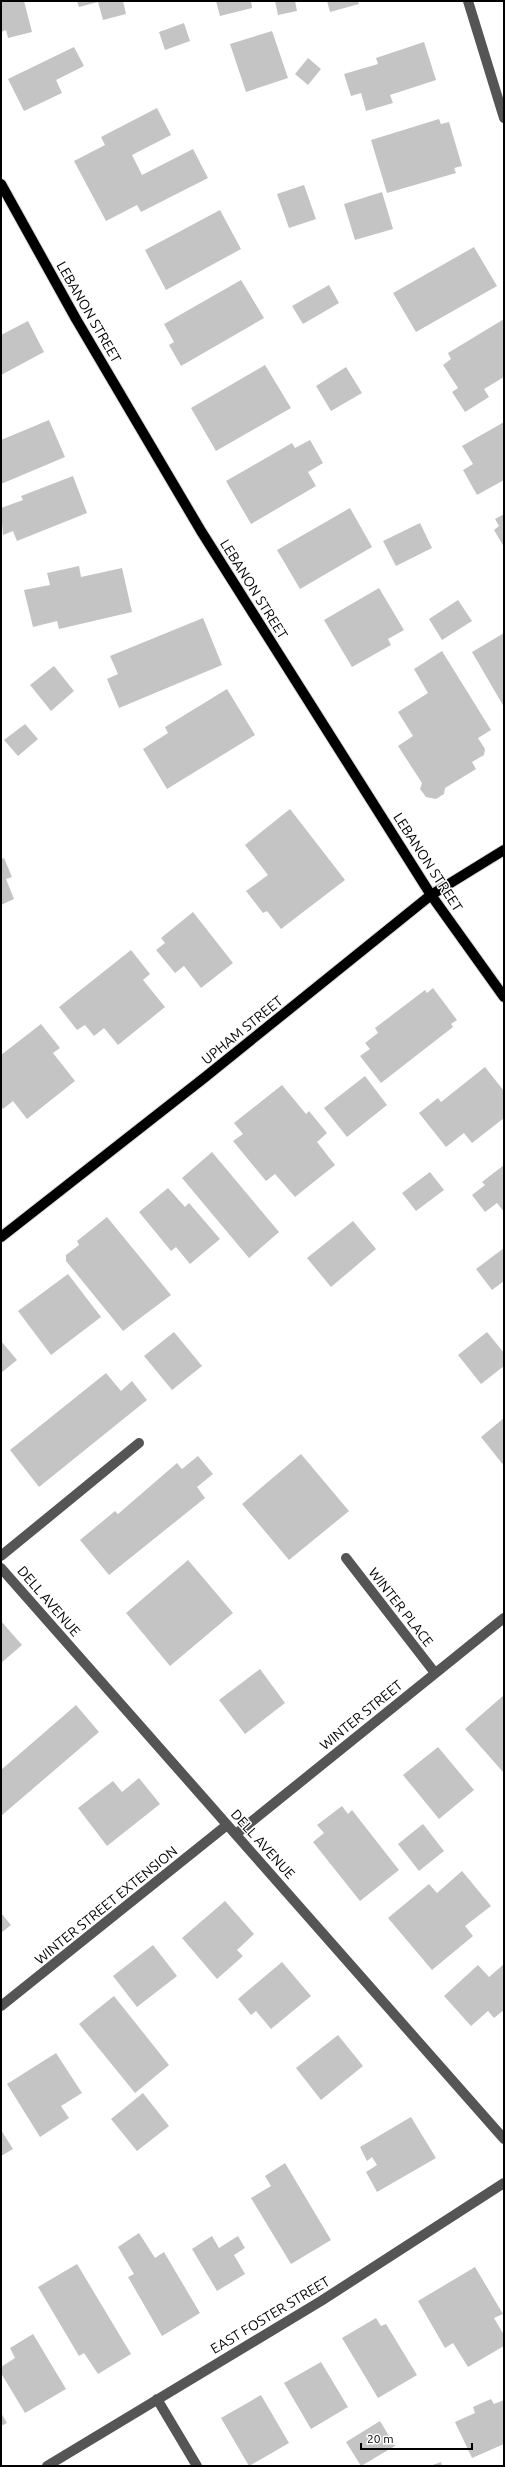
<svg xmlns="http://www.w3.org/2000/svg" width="505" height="2467" font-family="Ubuntu,sans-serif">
  <rect width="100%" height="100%" fill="#fff"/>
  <path fill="#c4c4c4" d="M 1,1 L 24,1 L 32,32 L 8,38 L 6,30 L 1,32 Z
    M 77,1 L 123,1 L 126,14 L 103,20 L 98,2 L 79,7 Z
    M 216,1 L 251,1 L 252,8 L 220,16 Z
    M 275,1 L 295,1 L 297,11 L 278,15 Z
    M 327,1 L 358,1 L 359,4 L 330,12 Z
    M 184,23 L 190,41 L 165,50 L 159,32 Z
    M 272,31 L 288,78 L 246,92 L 230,44 Z
    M 424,42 L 436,80 L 390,95 L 393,103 L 366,111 L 361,93 L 351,96 L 344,74 L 378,64 L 376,58 Z
    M 74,47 L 84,66 L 56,80 L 62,93 L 24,111 L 8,79 Z
    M 308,58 L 321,69 L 308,85 L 295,74 Z
    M 157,108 L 171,135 L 132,155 L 142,175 L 193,149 L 208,178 L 141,212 L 137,205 L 106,221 L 74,161 L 105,145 L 101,137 Z
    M 439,119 L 441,124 L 449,122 L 462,166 L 454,168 L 456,173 L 387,193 L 371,140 Z
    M 304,185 L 316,219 L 289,228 L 277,194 Z
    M 382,192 L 393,229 L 355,240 L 344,204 Z
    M 220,210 L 241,249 L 166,290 L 145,250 Z
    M 474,247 L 497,286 L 416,332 L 393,293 Z
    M 241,280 L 264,318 L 181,366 L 169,345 L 174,342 L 164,324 Z
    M 329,285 L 339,303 L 303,324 L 292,306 Z
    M 504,319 L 504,377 L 484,389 L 489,397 L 465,412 L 452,392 L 458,388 L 443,365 L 451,359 L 448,353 Z
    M 28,321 L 44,352 L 1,375 L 1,335 Z
    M 265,365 L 291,408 L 216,451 L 191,408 Z
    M 346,367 L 362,393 L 331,411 L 316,386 Z
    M 49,420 L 65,457 L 1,484 L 1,440 Z
    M 504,422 L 504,480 L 477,495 L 463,470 L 473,464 L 462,446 Z
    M 310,440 L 323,463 L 308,472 L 316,486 L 251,524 L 226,481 L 292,443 L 295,448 Z
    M 73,476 L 87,513 L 17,541 L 13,531 L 3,535 L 1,508 L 23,500 L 21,496 Z
    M 350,508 L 372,547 L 300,589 L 277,550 Z
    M 504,514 L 504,547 L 494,530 L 499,526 L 495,519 Z
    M 420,523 L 432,548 L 396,566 L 383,541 Z
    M 79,566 L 81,577 L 122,568 L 132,612 L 59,629 L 57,621 L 33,627 L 24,590 L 50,585 L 47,573 Z
    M 379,588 L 404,630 L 388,639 L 391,645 L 352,667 L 324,620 Z
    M 458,600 L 472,621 L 442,640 L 429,619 Z
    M 203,618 L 222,665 L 119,708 L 107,679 L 118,674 L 110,656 Z
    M 504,633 L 504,707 L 472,652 Z
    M 442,651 L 491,730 L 478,738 L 485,749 L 484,755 L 472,762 L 476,769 L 445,788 L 444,794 L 436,799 L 426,797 L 420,789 L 422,783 L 398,746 L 413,736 L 398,712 L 428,693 L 414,669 Z
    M 54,666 L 74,691 L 51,711 L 30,685 Z
    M 227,689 L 255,735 L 167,789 L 143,749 L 168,733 L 165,727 Z
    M 25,724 L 38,739 L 18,756 L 4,740 Z
    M 290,809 L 345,880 L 281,929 L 267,911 L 263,913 L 246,891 L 268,875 L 245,845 Z
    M 4,858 L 12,877 L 6,879 L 14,899 L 1,905 L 1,859 Z
    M 193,912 L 233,963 L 201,988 L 184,966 L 175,973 L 156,950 L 165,943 L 161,938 Z
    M 131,950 L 150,974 L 143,980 L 165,1007 L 118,1045 L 104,1028 L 94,1036 L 85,1025 L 77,1030 L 59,1007 Z
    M 433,988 L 457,1020 L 451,1024 L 453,1027 L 381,1083 L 360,1056 L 370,1049 L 365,1043 L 378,1033 L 375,1028 L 425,990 L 427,993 Z
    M 41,1024 L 60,1048 L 53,1053 L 75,1081 L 27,1119 L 13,1101 L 3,1109 L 1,1106 L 1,1055 Z
    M 485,1067 L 504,1091 L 504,1118 L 472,1143 L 464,1133 L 446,1147 L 419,1113 L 438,1098 L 441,1102 Z
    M 365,1076 L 387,1105 L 347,1137 L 324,1108 Z
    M 282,1085 L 306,1114 L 309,1111 L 327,1133 L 317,1142 L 335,1165 L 295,1197 L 275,1174 L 266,1181 L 233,1141 L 243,1134 L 234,1123 Z
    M 212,1152 L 279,1232 L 249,1258 L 182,1178 Z
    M 504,1165 L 504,1212 L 497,1203 L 485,1212 L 472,1195 L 485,1185 L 482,1182 Z
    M 430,1172 L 444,1190 L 416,1211 L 402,1193 Z
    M 168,1188 L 185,1207 L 189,1203 L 220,1239 L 190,1264 L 176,1247 L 171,1251 L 139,1212 Z
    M 107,1217 L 171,1295 L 123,1331 L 66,1261 L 66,1255 L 79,1245 L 77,1241 Z
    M 353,1221 L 376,1249 L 331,1287 L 307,1258 Z
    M 504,1248 L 504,1281 L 492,1290 L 476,1269 Z
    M 68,1274 L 101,1317 L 51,1355 L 18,1311 Z
    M 174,1332 L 202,1366 L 172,1390 L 144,1356 Z
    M 487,1332 L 504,1353 L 504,1366 L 481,1384 L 458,1355 Z
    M 1,1341 L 17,1360 L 1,1373 Z
    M 106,1373 L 121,1391 L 132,1381 L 147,1400 L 39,1487 L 10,1450 Z
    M 504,1418 L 504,1466 L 481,1437 Z
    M 301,1454 L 349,1511 L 289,1560 L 242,1504 Z
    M 198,1456 L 213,1474 L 197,1487 L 205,1498 L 109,1575 L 80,1540 L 115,1511 L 118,1514 L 177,1463 L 182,1469 Z
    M 188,1560 L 233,1613 L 170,1666 L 126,1613 Z
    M 1,1621 L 22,1645 L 1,1663 Z
    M 260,1669 L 285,1703 L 245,1734 L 219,1700 Z
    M 504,1695 L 504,1771 L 503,1772 L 465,1729 Z
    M 76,1705 L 99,1732 L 1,1816 L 1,1770 Z
    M 438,1747 L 474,1790 L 439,1819 L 403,1775 Z
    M 139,1778 L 160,1804 L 107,1846 L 78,1808 L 113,1781 L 122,1792 Z
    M 342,1806 L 348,1814 L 352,1810 L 399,1870 L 360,1901 L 313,1842 L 324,1833 L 317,1825 Z
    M 423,1824 L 444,1851 L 419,1871 L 398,1844 Z
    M 462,1871 L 491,1906 L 465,1926 L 473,1936 L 432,1970 L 388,1918 L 429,1884 L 437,1893 Z
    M 225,1901 L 254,1934 L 237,1950 L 243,1956 L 217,1979 L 182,1938 Z
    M 1,1913 L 11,1925 L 1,1933 Z
    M 153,1945 L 177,1976 L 137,2007 L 113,1976 Z
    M 282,1962 L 311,1996 L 271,2029 L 256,2011 L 251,2015 L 238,1999 Z
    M 504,1964 L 504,2010 L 494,2018 L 488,2011 L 471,2026 L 444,1996 L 478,1965 L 489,1977 Z
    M 114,1996 L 169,2065 L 135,2093 L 79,2024 Z
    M 338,2035 L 363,2066 L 321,2100 L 296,2068 Z
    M 56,2053 L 82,2093 L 61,2106 L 69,2118 L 40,2137 L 7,2084 Z
    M 143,2093 L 169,2126 L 137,2151 L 111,2119 Z
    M 411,2117 L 436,2158 L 377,2192 L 366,2172 L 377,2165 L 372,2157 L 367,2161 L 360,2147 Z
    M 1,2130 L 13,2149 L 1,2156 Z
    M 285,2163 L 331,2240 L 291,2264 L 251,2198 L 271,2186 L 265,2176 Z
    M 139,2233 L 155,2258 L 164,2252 L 200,2313 L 162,2336 L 128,2277 L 134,2274 L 118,2247 Z
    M 212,2236 L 219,2248 L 238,2236 L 245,2248 L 234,2255 L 245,2274 L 217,2291 L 192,2249 Z
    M 77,2264 L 131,2354 L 98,2374 L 84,2353 L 79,2356 L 38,2287 Z
    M 475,2267 L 503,2314 L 494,2318 L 504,2335 L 504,2346 L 468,2367 L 453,2343 L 445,2348 L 418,2301 Z
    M 376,2318 L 381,2326 L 386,2324 L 417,2375 L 378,2398 L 342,2338 Z
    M 33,2334 L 66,2389 L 25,2413 L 1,2373 L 1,2367 L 15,2358 L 10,2348 Z
    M 321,2362 L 348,2407 L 311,2429 L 284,2383 Z
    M 261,2395 L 289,2443 L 249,2466 L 221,2418 Z
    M 491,2399 L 494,2404 L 504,2400 L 504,2444 L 472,2458 L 455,2422 L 475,2413 L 473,2407 Z
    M 1,2413 L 7,2423 L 1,2426 Z
    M 380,2421 L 395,2446 L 361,2466 L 346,2442 Z
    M 441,2462 L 442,2466 L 430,2466 Z"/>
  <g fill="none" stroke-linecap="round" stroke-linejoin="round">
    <defs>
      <path id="major" d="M 1,184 L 76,319 L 201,531 L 431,895 L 504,997
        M 1,1237 L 204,1078 L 431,895 L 504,850"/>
    </defs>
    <use href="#major" stroke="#dbdbdb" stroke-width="12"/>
    <path stroke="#555" stroke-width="10" d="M 468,1 L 504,118
      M 1,1556 L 139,1443
      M 346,1558 L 435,1673
      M 1,1568 L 504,2139
      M 236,1834 L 504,1618
      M 1,2006 L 227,1825
      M 157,2399 L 197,2466
      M 47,2466 L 321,2301 L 504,2183"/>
    <use href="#major" stroke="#000" stroke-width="10"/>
  </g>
  <g text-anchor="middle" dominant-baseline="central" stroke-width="3" stroke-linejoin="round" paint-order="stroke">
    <g font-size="14" fill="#000" stroke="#fff">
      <text transform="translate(89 312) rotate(60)">LEBANON STREET</text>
      <text transform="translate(254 589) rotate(58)">LEBANON STREET</text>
      <text transform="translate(428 862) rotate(57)">LEBANON STREET</text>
      <text transform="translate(242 1030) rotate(-39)">UPHAM STREET</text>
      <text transform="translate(49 1601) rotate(49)">DELL AVENUE</text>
      <text transform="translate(401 1607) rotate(52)">WINTER PLACE</text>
      <text transform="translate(361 1715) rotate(-39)">WINTER STREET</text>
      <text transform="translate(263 1844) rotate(48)">DELL AVENUE</text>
      <text transform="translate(106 1905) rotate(-39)">WINTER STREET EXTENSION</text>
      <text transform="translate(270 2315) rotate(-31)">EAST FOSTER STREET</text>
    </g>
  </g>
  <rect width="505" height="2467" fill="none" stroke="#000000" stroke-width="4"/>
  <path d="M361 2443v6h111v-6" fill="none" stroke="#000000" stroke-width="2"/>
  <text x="367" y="2443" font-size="12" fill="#000000" stroke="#ffffff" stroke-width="3" paint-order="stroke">20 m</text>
</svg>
